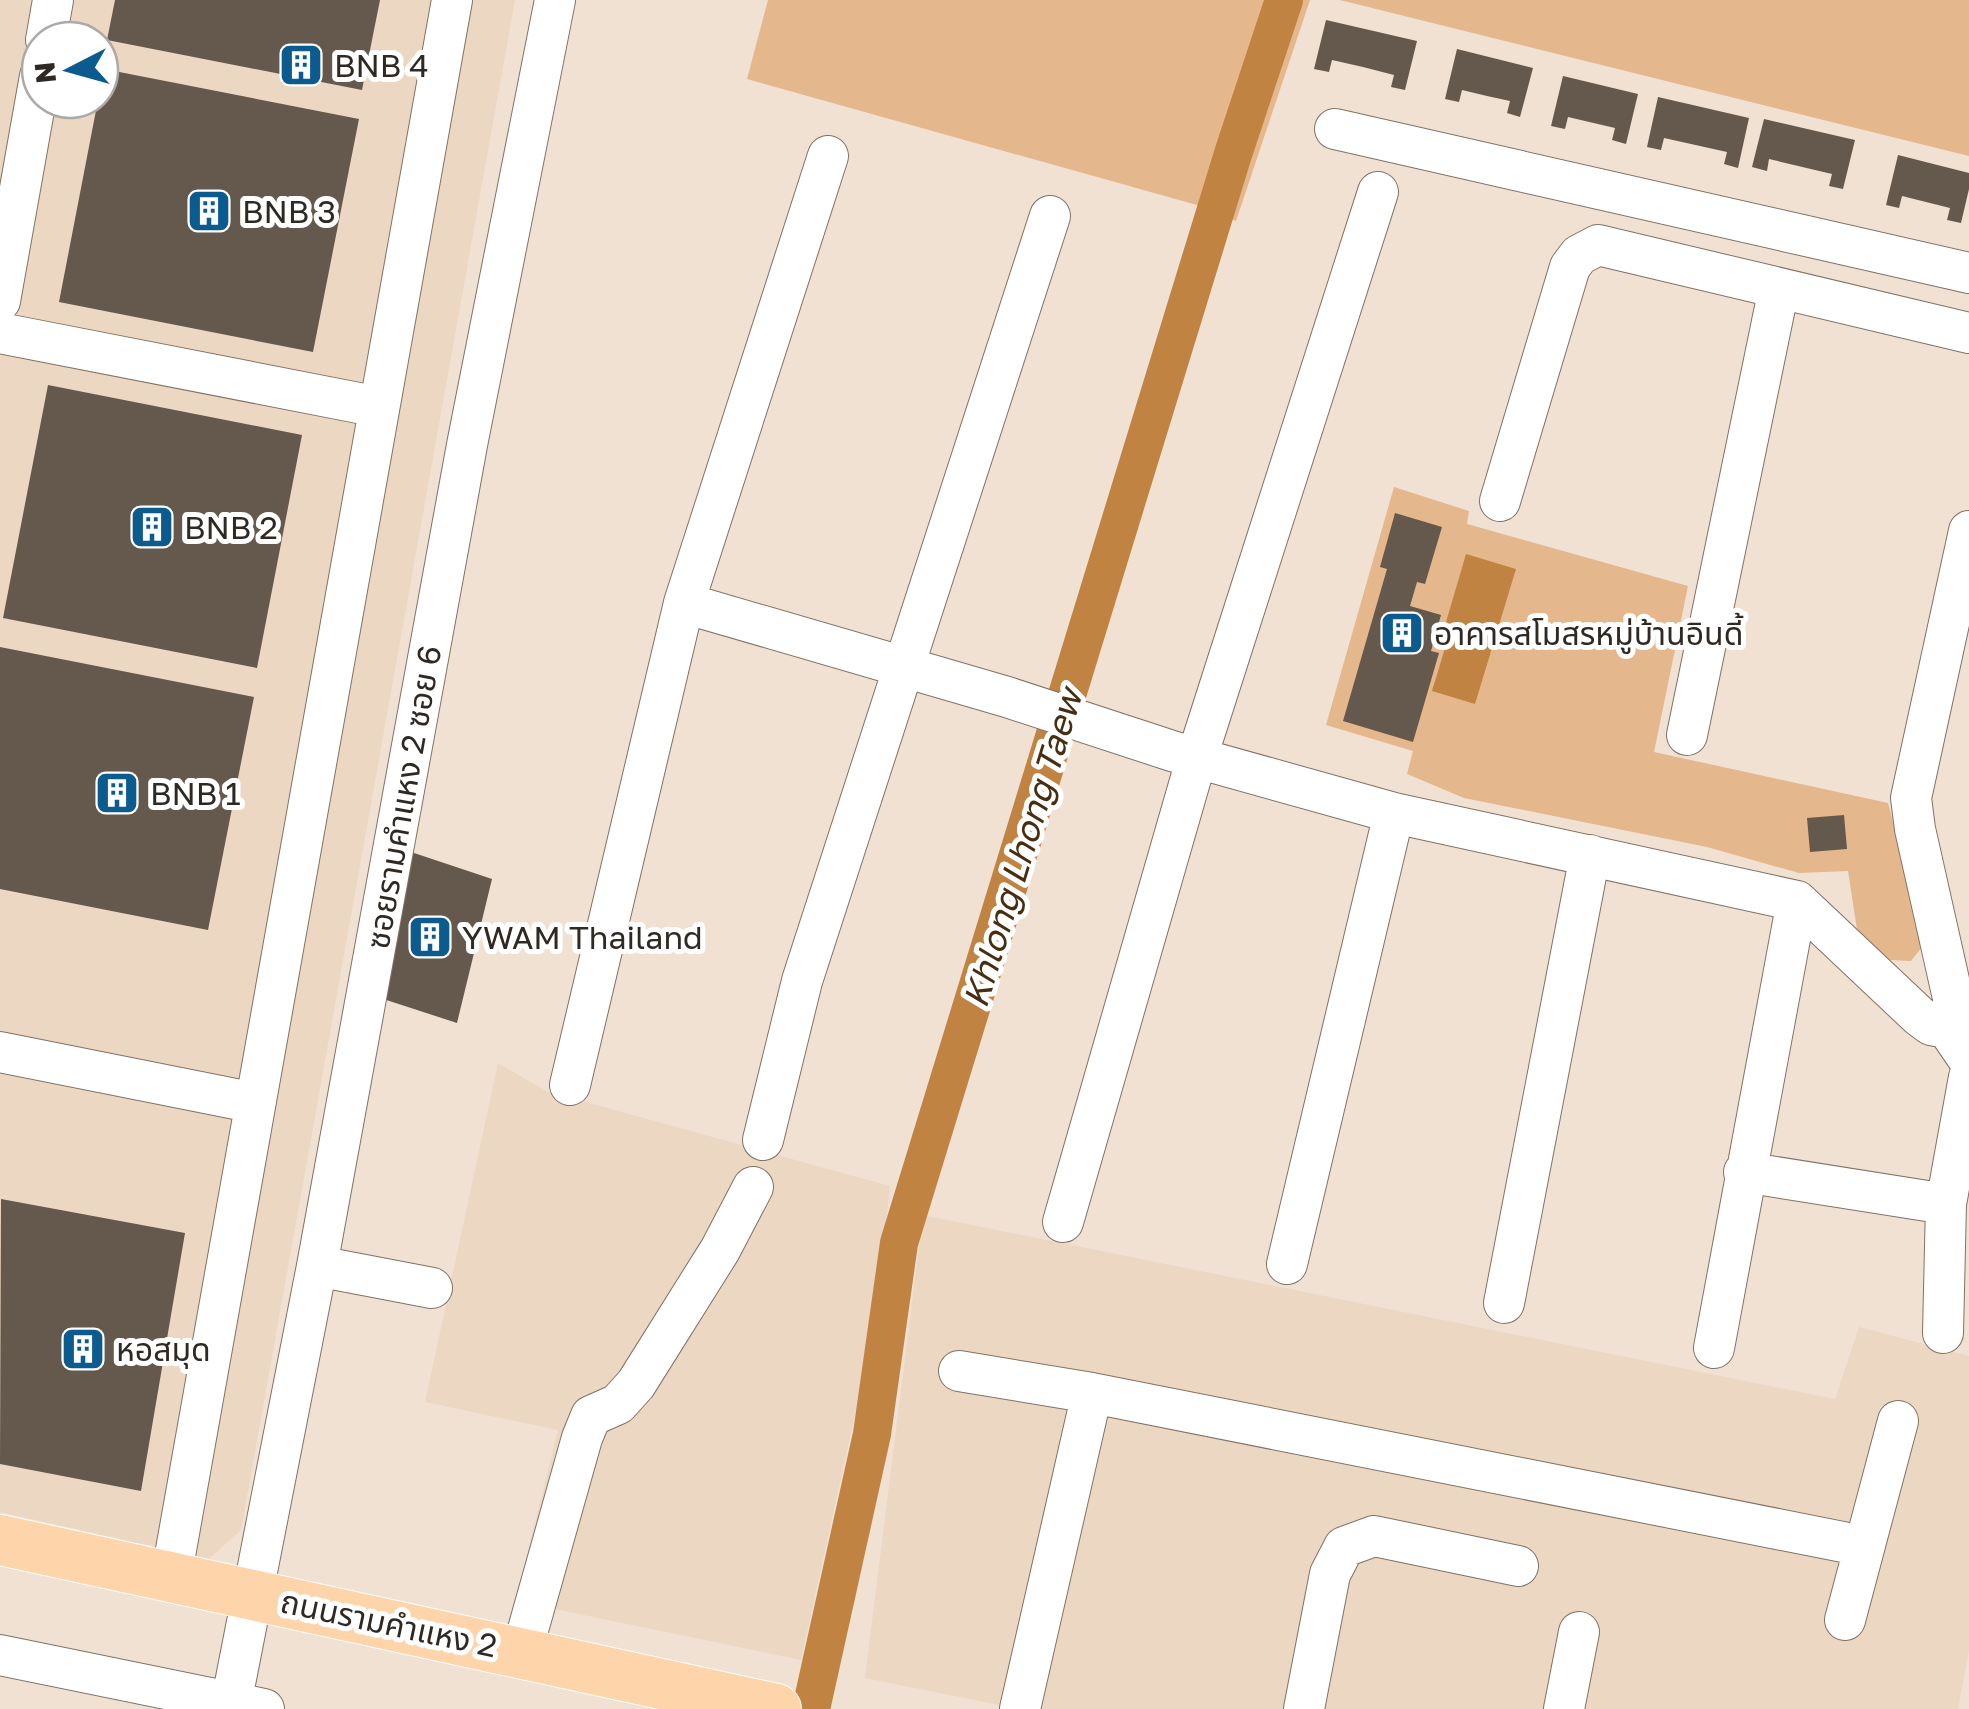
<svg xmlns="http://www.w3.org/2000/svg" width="1969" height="1709" font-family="'Golos Text','Noto Sans Thai',sans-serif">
  <rect width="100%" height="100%" fill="#f1e1d3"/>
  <path fill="#ecd7c3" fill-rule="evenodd" d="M 0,0 L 515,0 L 241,1530 L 209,1559 L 0,1512 ZM 40,40 L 100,40 L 100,100 L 40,100 Z
    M 498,1063 L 546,1091 L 890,1186 L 876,1319 L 801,1660 L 516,1601 L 558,1430 L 425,1402 Z
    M 923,1215 L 1835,1399 L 1859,1327 L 1969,1356 L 1969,1651 L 1958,1709 L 1019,1709 L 865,1678 Z"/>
  <path fill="#e4b78d" d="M 768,0 L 1310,0 L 1236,221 L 1204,207 L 747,79 Z
    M 1340,0 L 1969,0 L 1969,156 Z
    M 1394,487 L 1469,511 L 1467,524 L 1688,586 L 1654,752 L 1888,803 L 1924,938 L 1922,947 L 1911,961 L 1890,960 L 1858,936 L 1848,871 L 1799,873 L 1707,847 L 1464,798 L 1407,774 L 1413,751 L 1326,725 Z"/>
  <path fill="#c18342" d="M 1466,554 L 1516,569 L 1475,704 L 1432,691 L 1445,648 L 1439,646 Z"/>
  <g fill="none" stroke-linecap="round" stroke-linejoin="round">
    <path stroke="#c18342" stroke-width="38" d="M 811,1709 L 872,1434 L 899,1243 L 1233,154 L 1284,0"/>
  </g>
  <path fill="#65584c" d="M 115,0 L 380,0 L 362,90 L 107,40 Z
    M 1326,20 L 1417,41 L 1405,90 L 1391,87 L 1394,75 L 1363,67 L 1332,60 L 1329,72 L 1314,69 Z
    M 1457,49 L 1533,68 L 1520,117 L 1507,113 L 1510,101 L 1487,96 L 1462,90 L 1459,102 L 1445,99 Z
    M 104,69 L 359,119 L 313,352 L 59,302 Z
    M 1563,76 L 1638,94 L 1626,144 L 1612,140 L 1615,128 L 1568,117 L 1565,129 L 1551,126 Z
    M 1658,97 L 1749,118 L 1738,168 L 1724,164 L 1727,152 L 1664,138 L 1661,150 L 1647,147 Z
    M 1764,119 L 1855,140 L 1843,189 L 1829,186 L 1832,174 L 1769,159 L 1767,171 L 1752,167 Z
    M 1898,155 L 1969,173 L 1969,189 L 1961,223 L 1947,220 L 1950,208 L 1902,196 L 1899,208 L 1886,205 Z
    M 48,385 L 302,435 L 257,668 L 3,618 Z
    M 1395,513 L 1442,527 L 1425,584 L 1417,582 L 1410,606 L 1441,615 L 1431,651 L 1439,653 L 1413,742 L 1343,721 L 1387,569 L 1380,567 Z
    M 0,647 L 254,697 L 208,930 L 0,889 Z
    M 1844,815 L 1847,849 L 1810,852 L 1807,818 Z
    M 399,848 L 492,879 L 457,1023 L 371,995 Z
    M 1,1199 L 185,1233 L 141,1491 L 0,1464 Z"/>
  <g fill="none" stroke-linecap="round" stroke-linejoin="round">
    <defs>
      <path id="minor" d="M 46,40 L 53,0
        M 1335,129 L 1969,273
        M 0,301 L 40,76
        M 0,333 L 379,407
        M 1500,501 L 1570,267 L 1579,255 L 1598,245 L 1969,333
        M 684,603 L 1007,697 L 1172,751 L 1394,813 L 1797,901 L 1919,1016 L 1931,1025 L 1947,1028 L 1969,1060
        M 1687,735 L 1779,288
        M 1947,1028 L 1955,1014 L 1953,998 L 1915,829 L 1911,798 L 1969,531
        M 0,1052 L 255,1103
        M 570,1085 L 684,603 L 828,156
        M 763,1140 L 802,981 L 1050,216
        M 1744,1172 L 1946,1204
        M 1063,1222 L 1197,757 L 1378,192
        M 1287,1264 L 1394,813
        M 317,1266 L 432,1288
        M 1504,1303 L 1590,855
        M 1943,1333 L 1946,1204 L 1969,1077
        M 1714,1348 L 1797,901
        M 959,1371 L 1092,1393 L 1863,1546
        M 171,1578 L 452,0
        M 1845,1620 L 1898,1421
        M 522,1651 L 582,1438 L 591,1416 L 618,1404 L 636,1384 L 720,1250 L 753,1187
        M 0,1655 L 264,1709
        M 230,1709 L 317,1266 L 467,445 L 555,0
        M 1020,1709 L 1092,1393
        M 1304,1709 L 1330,1574 L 1344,1547 L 1374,1536 L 1518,1566
        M 1564,1709 L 1579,1632"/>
      <path id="major" d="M 0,1540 L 776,1709"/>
    </defs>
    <use href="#minor" stroke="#807265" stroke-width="42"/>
    <use href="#major" stroke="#fff" stroke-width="52"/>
    <use href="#minor" stroke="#fff" stroke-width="40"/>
    <use href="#major" stroke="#fed4aa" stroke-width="50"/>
  </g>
  <defs>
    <symbol id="building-square" viewBox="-11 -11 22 22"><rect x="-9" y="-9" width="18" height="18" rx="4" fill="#0c5b8e" stroke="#fff"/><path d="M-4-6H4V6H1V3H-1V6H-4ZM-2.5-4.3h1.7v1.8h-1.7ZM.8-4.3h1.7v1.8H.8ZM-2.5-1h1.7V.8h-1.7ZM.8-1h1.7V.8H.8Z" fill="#fff"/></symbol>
  </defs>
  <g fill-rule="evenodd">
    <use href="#building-square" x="276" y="40" width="50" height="50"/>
    <use href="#building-square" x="184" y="186" width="50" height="50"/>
    <use href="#building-square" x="127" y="502" width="50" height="50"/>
    <use href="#building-square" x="1377" y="608" width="50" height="50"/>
    <use href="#building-square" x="92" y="768" width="50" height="50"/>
    <use href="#building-square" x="405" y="912" width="50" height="50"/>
    <use href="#building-square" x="58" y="1324" width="50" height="50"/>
  </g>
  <g text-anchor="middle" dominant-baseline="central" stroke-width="10" stroke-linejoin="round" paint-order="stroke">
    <g font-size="32" fill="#2f2924" stroke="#fff" text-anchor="start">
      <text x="334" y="65">BNB 4</text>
      <text x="242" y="211">BNB 3</text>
      <text x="184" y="527">BNB 2</text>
      <text x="1434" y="633">อาคารสโมสรหมู่บ้านอินดี้</text>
      <text x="150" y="793">BNB 1</text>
      <text x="462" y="937">YWAM Thailand</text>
      <text x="116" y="1349">หอสมุด</text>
    </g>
    <g font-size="32" fill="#2f2924" stroke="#fff">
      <text transform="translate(403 797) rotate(-80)">ซอยรามคำแหง 2 ซอย 6</text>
      <text transform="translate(389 1623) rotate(12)">ถนนรามคำแหง 2</text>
    </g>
    <g font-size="35" font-style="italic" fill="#472d11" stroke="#fff">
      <text transform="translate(1022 848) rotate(-73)">Khlong Lhong Taew</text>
    </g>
  </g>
  <g transform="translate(70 70) rotate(264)"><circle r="48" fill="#ffffff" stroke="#aca9a7" stroke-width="2.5"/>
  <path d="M0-8L18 38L0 25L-18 38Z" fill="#0c5b8e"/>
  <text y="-15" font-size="28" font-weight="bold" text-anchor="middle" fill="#2f2924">N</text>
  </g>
</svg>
